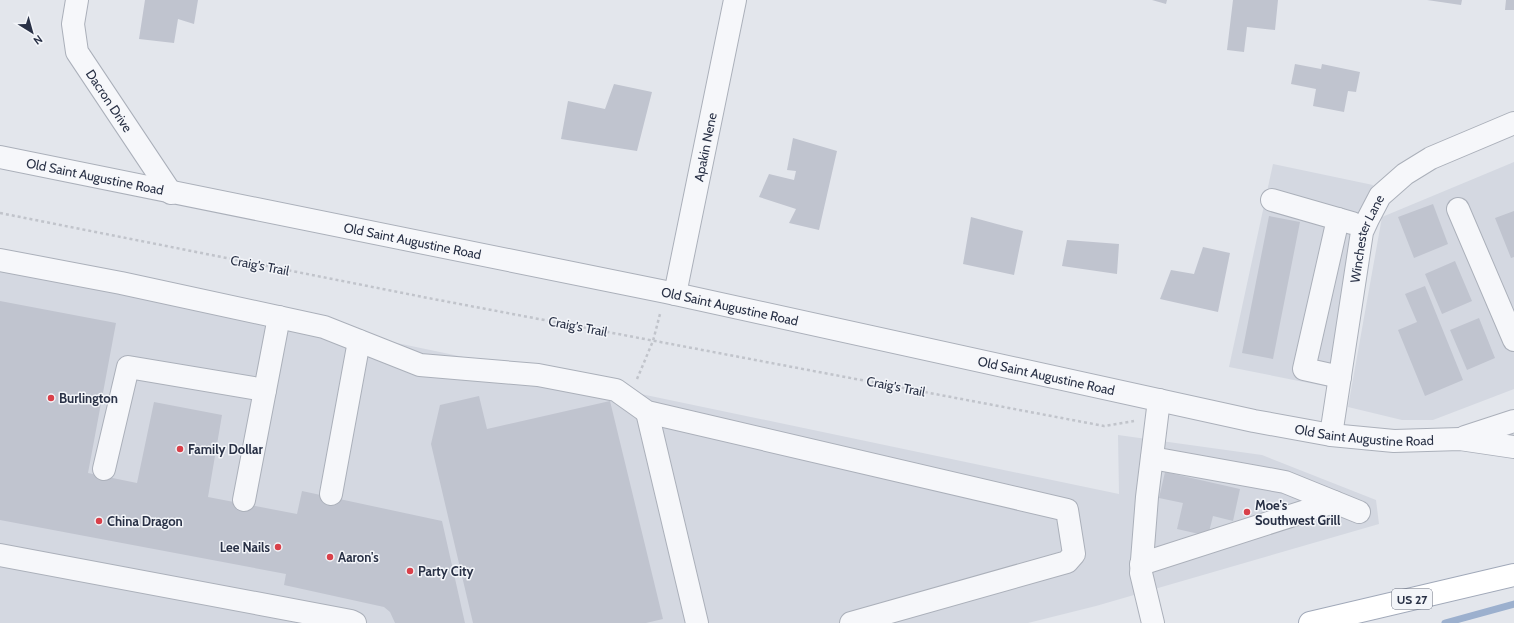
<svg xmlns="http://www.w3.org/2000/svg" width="1514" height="623" font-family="Cabin,sans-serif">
  <rect width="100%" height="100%" fill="#e3e6ec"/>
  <path fill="#d4d8e1" d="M 1514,162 L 1514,389 L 1433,420 L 1402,420 L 1348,407 L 1382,217 Z
    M 1273,164 L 1373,185 L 1329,387 L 1229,367 Z
    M 0,260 L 1119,494 L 1118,435 L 1262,455 L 1376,500 L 1379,524 L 1096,606 L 1028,623 L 0,623 Z"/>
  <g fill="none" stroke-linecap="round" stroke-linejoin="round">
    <path stroke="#9cb0ce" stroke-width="7" d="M 1445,623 L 1514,604"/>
  </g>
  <path fill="#c0c4cf" d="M 145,0 L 198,0 L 194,24 L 178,19 L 174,43 L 139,39 Z
    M 1152,0 L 1167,0 L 1166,4 Z
    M 1233,0 L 1278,0 L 1275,30 L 1247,27 L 1244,52 L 1227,50 Z
    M 1427,0 L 1462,0 L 1461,5 Z
    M 1506,0 L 1514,0 L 1514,10 L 1505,10 Z
    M 1295,64 L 1321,69 L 1322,64 L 1360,72 L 1356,92 L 1348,91 L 1344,112 L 1313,106 L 1316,89 L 1291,84 Z
    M 614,84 L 652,92 L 637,151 L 561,139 L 568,101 L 605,109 Z
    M 793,138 L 837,151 L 819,230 L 789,223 L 796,209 L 759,197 L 769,174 L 794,180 L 796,171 L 787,170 Z
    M 1433,204 L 1448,244 L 1414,258 L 1398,217 Z
    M 1514,211 L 1514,257 L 1511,258 L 1495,218 Z
    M 1269,216 L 1300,222 L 1273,359 L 1242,353 Z
    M 971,217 L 1023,231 L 1014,275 L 963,264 Z
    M 1067,240 L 1119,244 L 1117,274 L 1062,266 Z
    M 1203,247 L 1230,253 L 1218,312 L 1160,299 L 1171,270 L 1194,274 Z
    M 1455,261 L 1472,301 L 1442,314 L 1425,274 Z
    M 1425,286 L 1463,380 L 1425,396 L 1398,330 L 1417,322 L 1405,294 Z
    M 0,301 L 116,323 L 88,473 L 137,483 L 154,402 L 222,415 L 208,497 L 297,514 L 302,491 L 442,521 L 465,623 L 395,623 L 390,612 L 384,607 L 284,585 L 286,574 L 0,520 Z
    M 1479,318 L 1495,358 L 1467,370 L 1450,330 Z
    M 479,396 L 487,429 L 610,401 L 663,619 L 646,623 L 473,623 L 431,444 L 440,405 Z
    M 1165,472 L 1240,489 L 1233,521 L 1213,516 L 1208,536 L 1177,529 L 1183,503 L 1159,498 Z"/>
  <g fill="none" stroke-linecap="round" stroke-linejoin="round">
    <defs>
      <g id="minor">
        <path id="s1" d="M 77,0 L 73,24 L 77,52 L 171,193"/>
        <path id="s2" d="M 0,157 L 666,292 L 1254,421 L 1331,435 L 1394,441 L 1460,439 L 1514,447"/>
        <path d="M 1272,200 L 1352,223"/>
        <path d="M 1458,209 L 1514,340"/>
        <path d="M 1338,219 L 1304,369 L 1340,377"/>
        <path d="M 0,260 L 121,283 L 324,327 L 420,365 L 538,375 L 616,390 L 647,412 L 1067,510 L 1074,554 L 1067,562 L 851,623"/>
        <path id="s3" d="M 675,294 L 735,0"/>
        <path d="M 647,412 L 697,623"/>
        <path id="s4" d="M 1331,435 L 1362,232 L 1368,219 L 1380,196 L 1405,174 L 1431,158 L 1514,123"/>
        <path d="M 1465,437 L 1514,421"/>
        <path d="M 1152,458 L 1285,482 L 1359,512"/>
        <path d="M 104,469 L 128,367 L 265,390"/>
        <path d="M 331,494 L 359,341"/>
        <path d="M 244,500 L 279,317"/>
        <path d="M 0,555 L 351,621 L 355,623"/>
        <path d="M 1141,564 L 1334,502"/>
        <path d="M 1153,623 L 1141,573 L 1147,497 L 1159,400"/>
      </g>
      <path id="major" d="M 1310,623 L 1514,575"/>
    </defs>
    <use href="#minor" stroke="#abb0ba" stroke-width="24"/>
    <use href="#major" stroke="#a1a9b9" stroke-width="24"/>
    <path stroke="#c1c4cb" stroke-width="2.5" stroke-dasharray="3 3" stroke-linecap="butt" d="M 0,213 L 428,298 L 1104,426 L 1134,421
      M 637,379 L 653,341 L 660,314"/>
    <use href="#minor" stroke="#f6f7fa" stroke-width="22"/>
    <use href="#major" stroke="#fff" stroke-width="22"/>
  </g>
  <g fill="#d9404a" stroke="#f3f5f9" stroke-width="1.5">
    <circle cx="51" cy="398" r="4"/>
    <circle cx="180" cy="449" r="4"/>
    <circle cx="1247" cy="512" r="4"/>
    <circle cx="99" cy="521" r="4"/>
    <circle cx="278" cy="547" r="4"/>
    <circle cx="330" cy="557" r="4"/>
    <circle cx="410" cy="571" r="4"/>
  </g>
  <g text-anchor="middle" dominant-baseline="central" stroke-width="3" stroke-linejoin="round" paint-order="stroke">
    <rect fill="#f3f5f9" stroke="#666c7c" stroke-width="1" x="1392" y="589" width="40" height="20" rx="3"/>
    <g font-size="12" font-weight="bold" fill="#293146">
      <text x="1412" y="599">US 27</text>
    </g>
    <g font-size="13" fill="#293146" stroke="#f3f5f9">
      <text stroke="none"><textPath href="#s1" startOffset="111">Dacron Drive</textPath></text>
      <text stroke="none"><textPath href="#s3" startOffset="150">Apakin Nene</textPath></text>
      <text stroke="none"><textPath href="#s2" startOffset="97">Old Saint Augustine Road</textPath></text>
      <text stroke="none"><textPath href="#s2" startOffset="421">Old Saint Augustine Road</textPath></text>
      <text stroke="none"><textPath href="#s4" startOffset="200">Winchester Lane</textPath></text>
      <text transform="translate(260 265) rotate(11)">Craig's Trail</text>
      <text stroke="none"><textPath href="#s2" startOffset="745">Old Saint Augustine Road</textPath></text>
      <text transform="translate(578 326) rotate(11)">Craig's Trail</text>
      <text stroke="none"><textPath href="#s2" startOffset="1069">Old Saint Augustine Road</textPath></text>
      <text transform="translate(896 386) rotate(11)">Craig's Trail</text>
      <text stroke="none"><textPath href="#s2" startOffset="1393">Old Saint Augustine Road</textPath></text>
    </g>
    <g font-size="13" font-weight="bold" fill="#293146" stroke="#f3f5f9" text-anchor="start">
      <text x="59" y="398">Burlington</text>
      <text x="188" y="449">Family Dollar</text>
      <text x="1255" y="505">Moe's<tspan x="1255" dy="15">Southwest Grill</tspan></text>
      <text x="107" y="521">China Dragon</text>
      <text x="270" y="547" text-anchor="end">Lee Nails</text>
      <text x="338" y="557">Aaron's</text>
      <text x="418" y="571">Party City</text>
    </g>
  </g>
  <g transform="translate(32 32) rotate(143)" stroke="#f3f5f9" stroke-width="3" paint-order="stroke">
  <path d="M0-3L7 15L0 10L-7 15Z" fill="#293146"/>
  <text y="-6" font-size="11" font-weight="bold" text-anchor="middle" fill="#293146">N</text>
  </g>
</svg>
